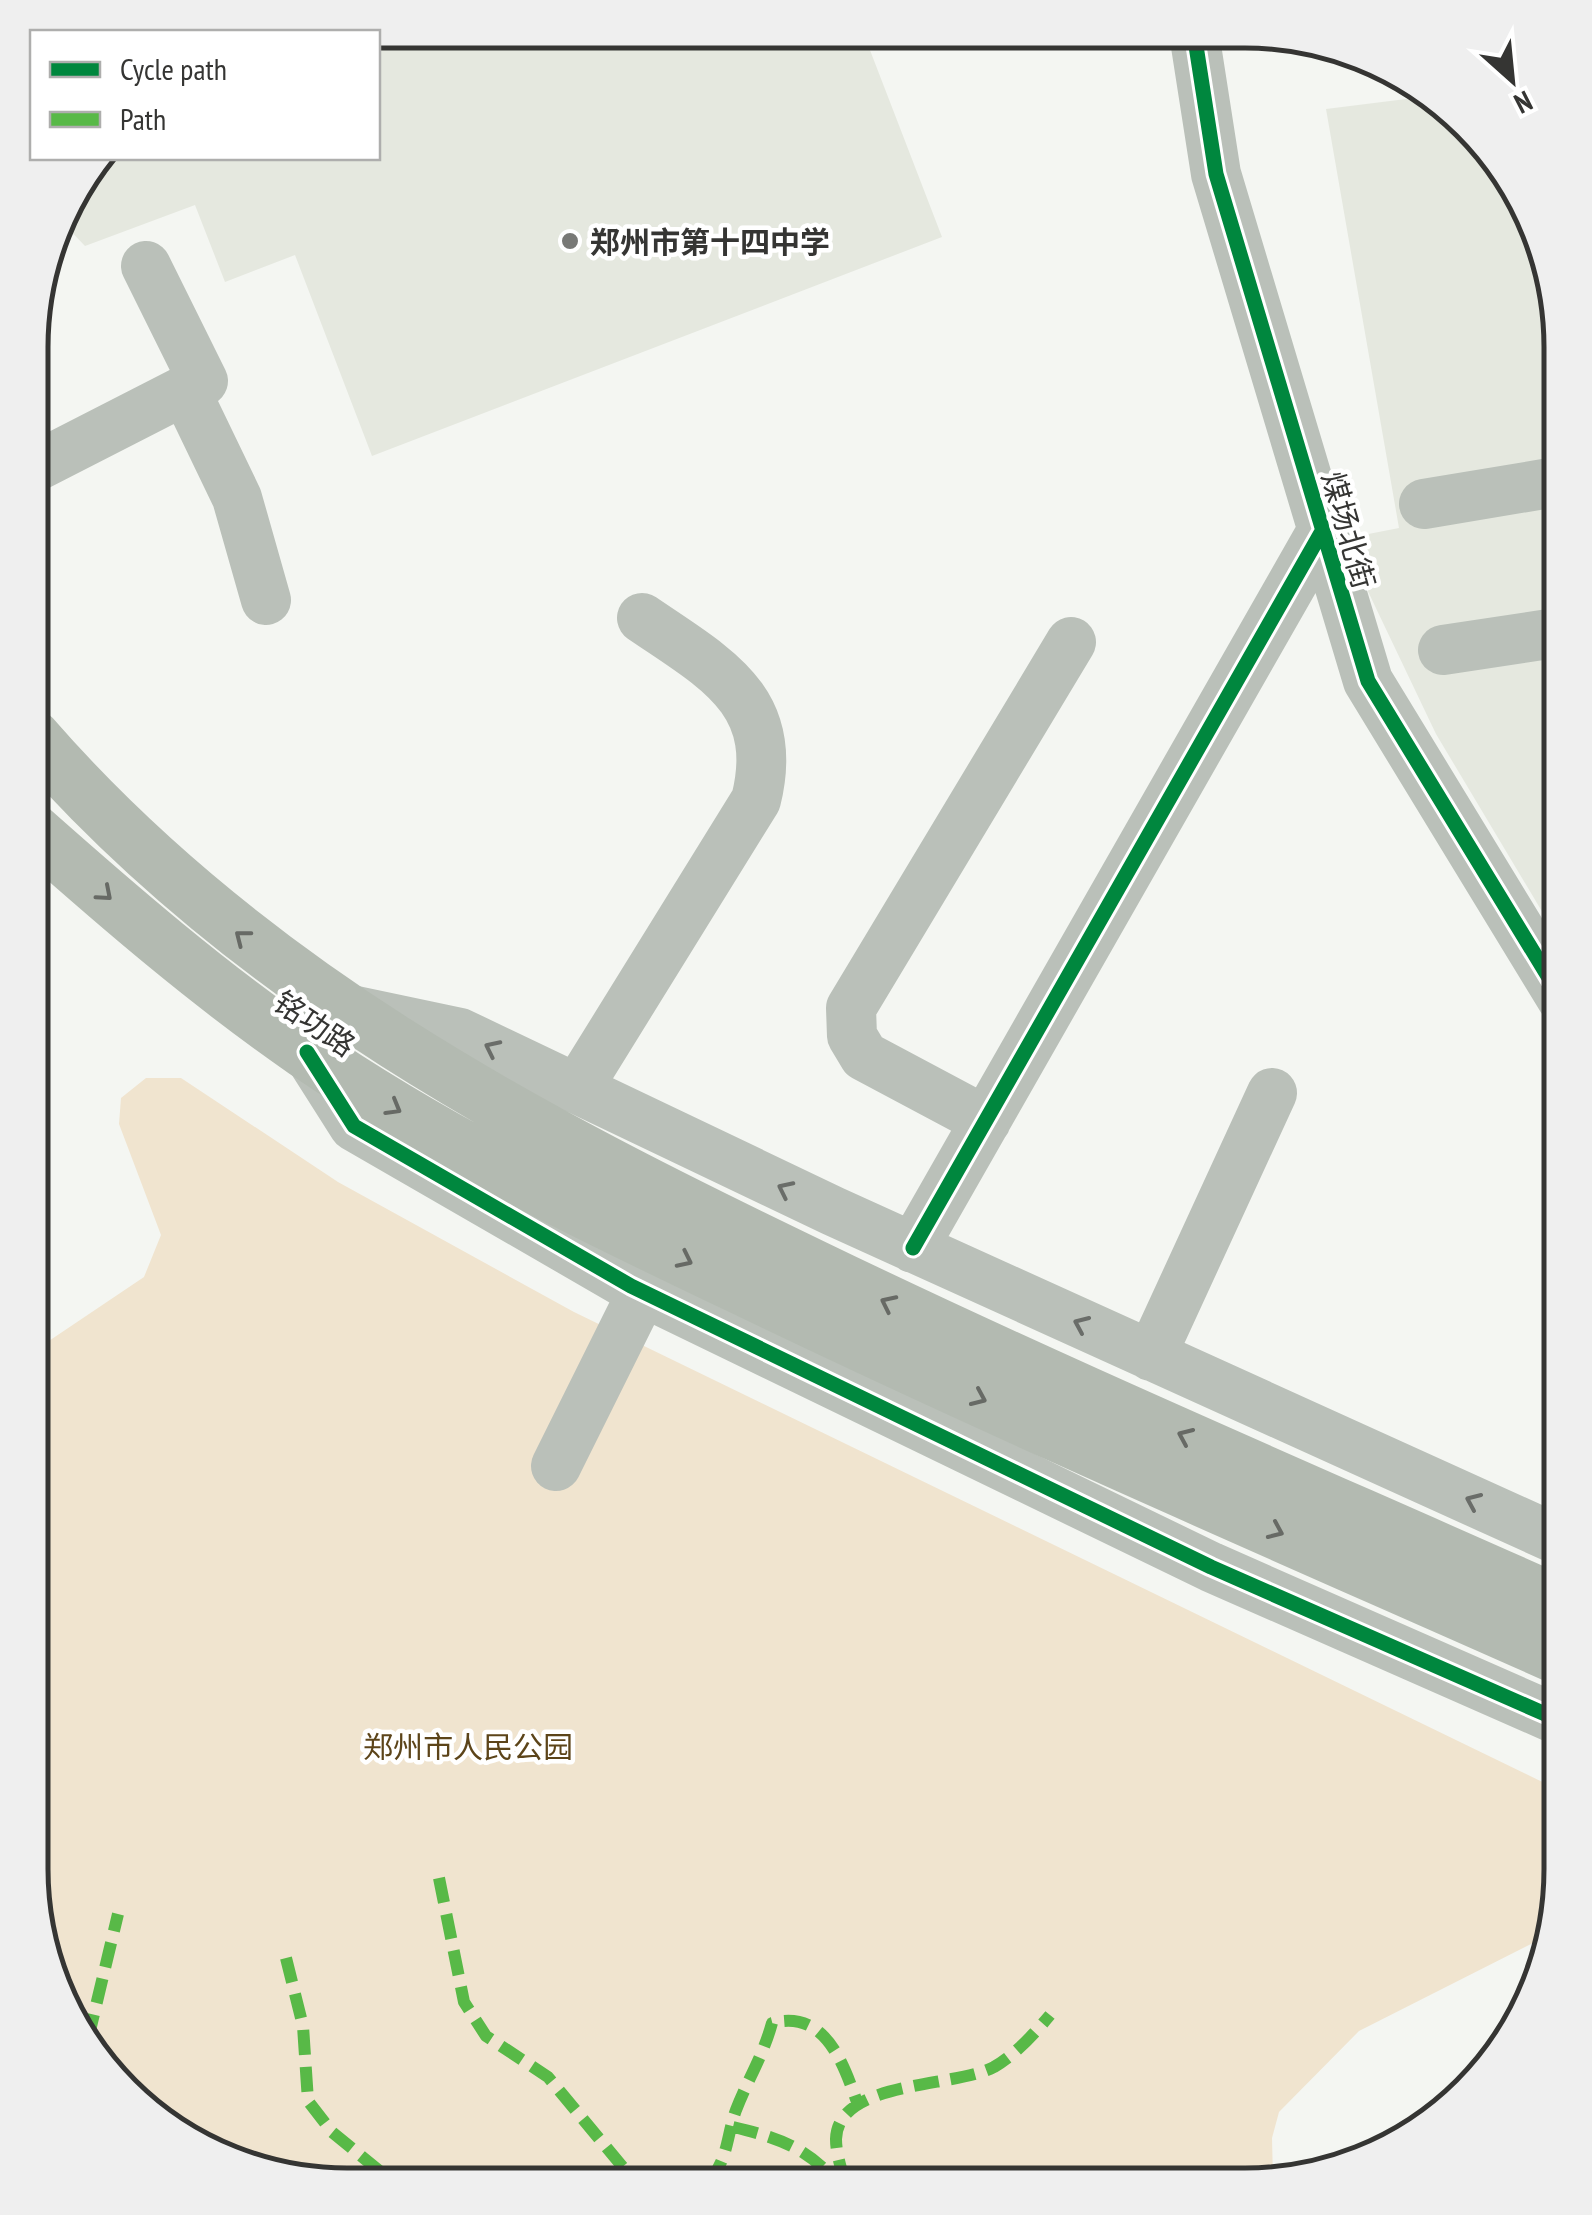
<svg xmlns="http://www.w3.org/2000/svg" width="1592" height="2215" font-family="'PT Sans Narrow','Noto Sans SC',sans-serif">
  <rect width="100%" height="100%" fill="#f4f6f2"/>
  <path fill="#e5e8df" d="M 347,30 L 863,32 L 942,237 L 372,456 L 295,255 L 225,282 L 195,205 L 85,246 L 61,221 L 72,189 L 98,158 L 378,158 L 378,32 L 332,32 Z
    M 1438,95 L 1530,207 L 1562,346 L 1562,945 L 1436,734 L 1343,539 L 1399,528 L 1326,109 Z"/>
  <path fill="#f0e4cf" d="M 146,1078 L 181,1078 L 338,1182 L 574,1312 L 1561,1791 L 1561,1889 L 1545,1937 L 1359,2031 L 1279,2112 L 1272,2138 L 1273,2179 L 1246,2185 L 306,2182 L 154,2120 L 62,2008 L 30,1869 L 31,1353 L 144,1277 L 161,1235 L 119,1124 L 121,1098 Z"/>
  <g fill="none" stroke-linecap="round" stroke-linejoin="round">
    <path stroke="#bac0b9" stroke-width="50" d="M 1194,33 L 1216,174 L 1368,681 L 1562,999
      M 185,390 L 237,498 L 266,600
      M 33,468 L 203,381 L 146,266
      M 1424,504 L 1562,481
      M 1443,650 L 1562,632
      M 351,1010 L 460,1033 L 833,1211 L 1561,1541
      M 307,1052 L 354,1126 L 631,1286 L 1211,1567 L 1561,1721
      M 577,1089 L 756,800 C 781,700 715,668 642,618
      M 986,1121 L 864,1056 L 852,1036 L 851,1008 L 1071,642
      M 913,1248 L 1321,533
      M 1151,1356 L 1272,1093
      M 556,1466 L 643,1291"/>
    <path stroke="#b3bab1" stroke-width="55" d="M 32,736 C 247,983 524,1128 814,1267 C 1060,1386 1312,1493 1561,1604
      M 32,830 C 120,908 208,984 305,1051 C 445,1147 600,1220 753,1293 C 1019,1421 1291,1538 1561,1658"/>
    <path stroke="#58b947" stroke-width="12" stroke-dasharray="25 12" stroke-linecap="butt" d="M 439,1878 L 464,2002 L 486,2036 L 548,2077 L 636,2183
      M 286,1958 L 303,2026 L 308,2101 L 332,2132 L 394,2183
      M 88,2039 L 118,1914
      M 733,2127 C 776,2137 810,2148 837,2184
      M 647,2183 L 670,2174 L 700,2183
      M 709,2183 C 729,2156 726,2138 736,2110 C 748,2079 763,2056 772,2023 C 825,2009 843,2063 857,2102
      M 845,2184 C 842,2170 836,2154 836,2139 C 838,2080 954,2088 994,2067 C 1016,2054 1034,2034 1050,2015"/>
    <defs>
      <path id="cycleway" d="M 1194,33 L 1216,174 L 1368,681 L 1562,999
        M 307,1052 L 354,1126 L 631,1286 L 1211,1567 L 1561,1721
        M 913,1248 L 1321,533"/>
    </defs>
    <use href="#cycleway" stroke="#fff" stroke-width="21"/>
    <use href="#cycleway" stroke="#00873e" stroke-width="15"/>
  </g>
  <defs><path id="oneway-chevron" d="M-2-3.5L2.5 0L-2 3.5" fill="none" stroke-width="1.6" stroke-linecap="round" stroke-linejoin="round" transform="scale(2.5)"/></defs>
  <g stroke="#676a65">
    <use href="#oneway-chevron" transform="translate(105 894) rotate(41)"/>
    <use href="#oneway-chevron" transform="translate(242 937) rotate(-142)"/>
    <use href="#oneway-chevron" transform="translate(394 1108) rotate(30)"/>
    <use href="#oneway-chevron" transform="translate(685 1260) rotate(26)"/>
    <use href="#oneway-chevron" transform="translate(888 1303) rotate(-154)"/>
    <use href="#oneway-chevron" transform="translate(979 1398) rotate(24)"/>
    <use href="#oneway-chevron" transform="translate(1185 1436) rotate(-156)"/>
    <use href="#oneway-chevron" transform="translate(1276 1531) rotate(24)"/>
  </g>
  <g stroke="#6a6d69">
    <use href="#oneway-chevron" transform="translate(492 1048) rotate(-154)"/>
    <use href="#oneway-chevron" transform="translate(785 1189) rotate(-154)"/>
    <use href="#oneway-chevron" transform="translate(1081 1324) rotate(-156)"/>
    <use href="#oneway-chevron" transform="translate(1473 1501) rotate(-156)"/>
  </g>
  <circle fill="#787976" stroke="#fff" stroke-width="4" cx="570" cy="241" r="10"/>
  <g text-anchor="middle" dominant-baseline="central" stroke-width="9" stroke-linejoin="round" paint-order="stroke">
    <g font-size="30" font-weight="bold" fill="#353533" stroke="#fff" text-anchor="start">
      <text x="590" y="241">郑州市第十四中学</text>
    </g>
    <g font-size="30" fill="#353533" stroke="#fff">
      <text transform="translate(1349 530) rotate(74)">煤场北街</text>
      <text transform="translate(315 1023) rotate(34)">铭功路</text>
    </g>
    <g font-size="30" fill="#5c4419" stroke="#fff">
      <text x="468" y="1746">郑州市人民公园</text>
    </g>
  </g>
  <path d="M0 0H1592V2215H0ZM347 48H1245A299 299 0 0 1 1544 347V1869A299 299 0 0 1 1245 2168H347A299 299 0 0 1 48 1869V347A299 299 0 0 1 347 48Z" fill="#efefef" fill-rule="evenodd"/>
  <path fill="none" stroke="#353533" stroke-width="5" d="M347 48H1245A299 299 0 0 1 1544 347V1869A299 299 0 0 1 1245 2168H347A299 299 0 0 1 48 1869V347A299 299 0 0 1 347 48Z"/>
  <rect x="30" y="30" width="350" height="130" fill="#ffffff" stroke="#aeaead" stroke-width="2.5"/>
  <rect x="50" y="62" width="50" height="15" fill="#00873e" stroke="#aeaead" stroke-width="2.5"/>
  <text x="120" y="80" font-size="30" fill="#353533">Cycle path</text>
  <rect x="50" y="112" width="50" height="15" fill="#58b947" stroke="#aeaead" stroke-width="2.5"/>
  <text x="120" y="130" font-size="30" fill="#353533">Path</text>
  <g transform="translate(1512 80) rotate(153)" stroke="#ffffff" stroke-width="8" paint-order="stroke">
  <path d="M0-8L18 38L0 25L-18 38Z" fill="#353533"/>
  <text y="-15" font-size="28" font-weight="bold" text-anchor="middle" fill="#353533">N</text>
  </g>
</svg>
